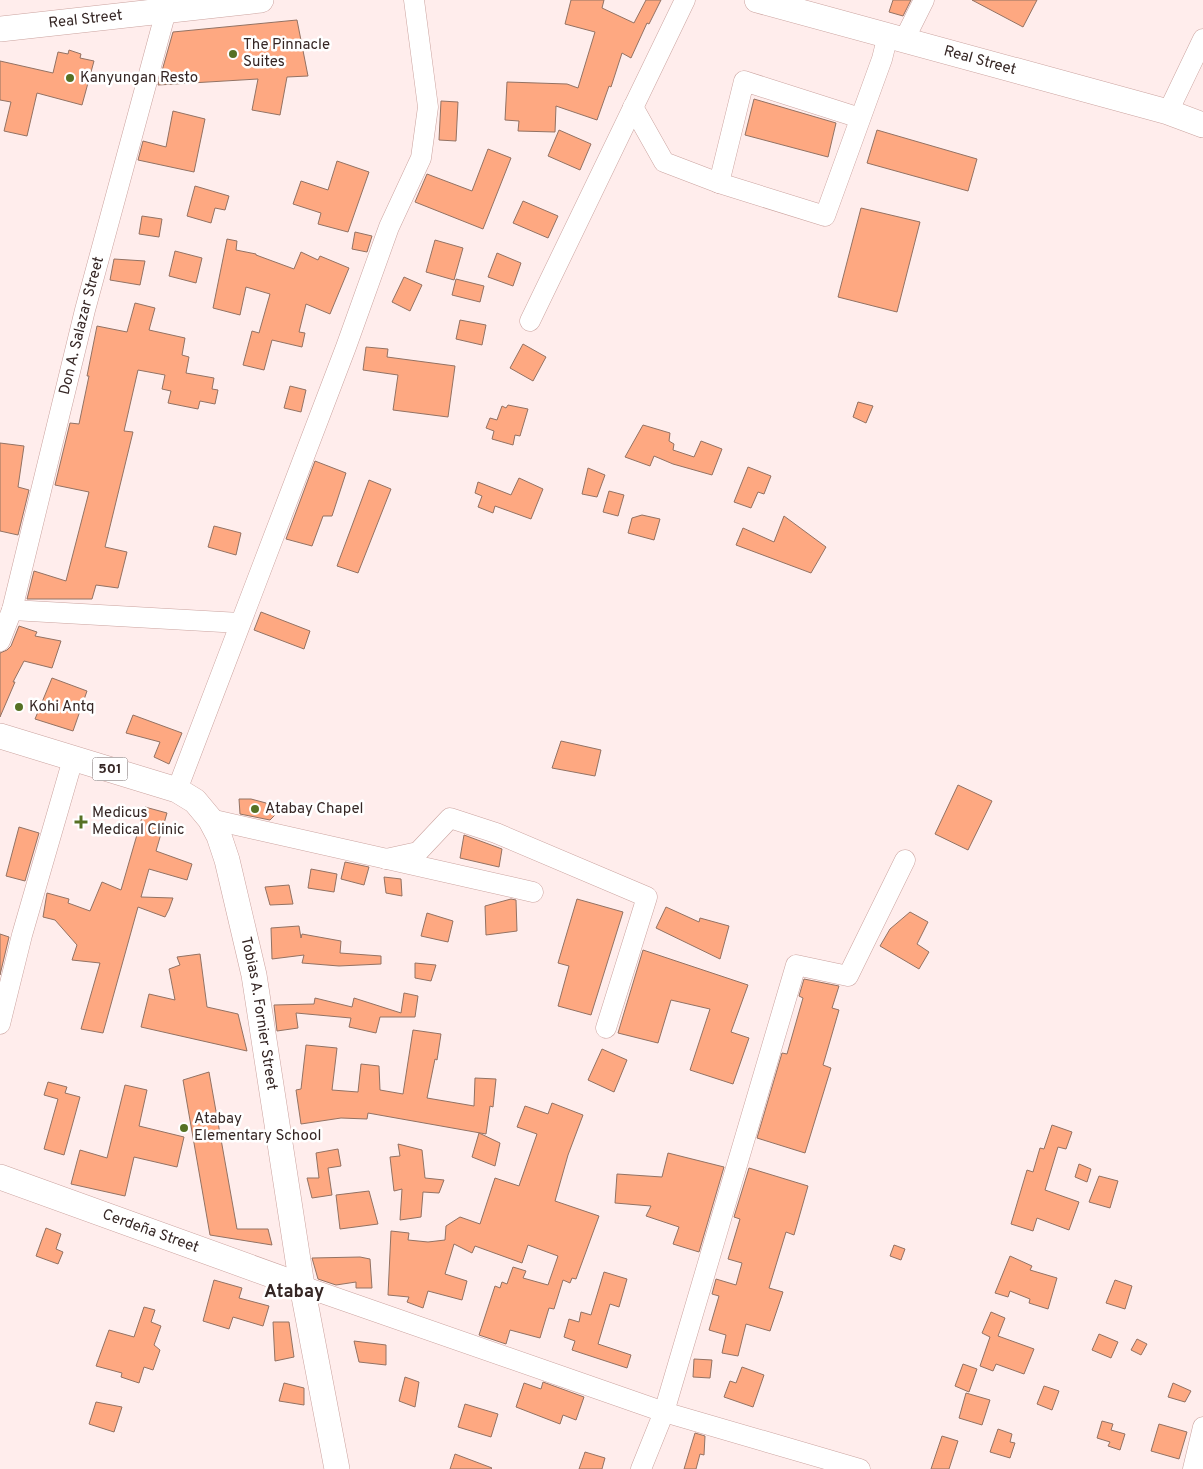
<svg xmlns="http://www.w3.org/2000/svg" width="1203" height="1469" font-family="Overpass,sans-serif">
  <rect width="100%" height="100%" fill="#ffedec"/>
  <path fill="#fea881" stroke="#937263" d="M 571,0 L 604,0 L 602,8 L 634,23 L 646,0 L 661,0 L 649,24 L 647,23 L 631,58 L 622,53 L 611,87 L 609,86 L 597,120 L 556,106 L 555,132 L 518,131 L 519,121 L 505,120 L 507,82 L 567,84 L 578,88 L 595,32 L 565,24 Z
    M 893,0 L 911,0 L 903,16 L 889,12 Z
    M 972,0 L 1037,0 L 1023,27 Z
    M 297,20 L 308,76 L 287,77 L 280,115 L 252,110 L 258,79 L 158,85 L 173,32 Z
    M 69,50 L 81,54 L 80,58 L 94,61 L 82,105 L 37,93 L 27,136 L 4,131 L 11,102 L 0,100 L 0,61 L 53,73 L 58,52 L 68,54 Z
    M 754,99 L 836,123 L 828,157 L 745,135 Z
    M 441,101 L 458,102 L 456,141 L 439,140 Z
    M 173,111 L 205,119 L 194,172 L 138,160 L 143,141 L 166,147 Z
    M 559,130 L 591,144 L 580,170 L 548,156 Z
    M 877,130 L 977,159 L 968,191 L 867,163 Z
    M 488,149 L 511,158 L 483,229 L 415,202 L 427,174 L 472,191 Z
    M 337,161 L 369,172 L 348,232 L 318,224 L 321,213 L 293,204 L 301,181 L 328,190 Z
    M 195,186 L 229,196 L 225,210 L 215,208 L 211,223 L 187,216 Z
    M 523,201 L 558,216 L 548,238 L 513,223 Z
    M 861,208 L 920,222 L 897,312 L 838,297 Z
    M 142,216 L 162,219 L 159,237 L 139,234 Z
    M 355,232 L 372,236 L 367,252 L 352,249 Z
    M 227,239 L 237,241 L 236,250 L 256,254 L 256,255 L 294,269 L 301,252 L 318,260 L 320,256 L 349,268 L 330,314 L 306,304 L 299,332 L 305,333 L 302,347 L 272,340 L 264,370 L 243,365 L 252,331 L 259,333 L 270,294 L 246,287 L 240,315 L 213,308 Z
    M 435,240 L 463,248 L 454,280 L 426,272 Z
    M 175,251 L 202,258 L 196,283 L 169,276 Z
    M 497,253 L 521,263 L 513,286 L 488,277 Z
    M 114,259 L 145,261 L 140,285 L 110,280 Z
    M 404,277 L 422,285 L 410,311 L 392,302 Z
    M 456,279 L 484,286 L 480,302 L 452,295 Z
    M 135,303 L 155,308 L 149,330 L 185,338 L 182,355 L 189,357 L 186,373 L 214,378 L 212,389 L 218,390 L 215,404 L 200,401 L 198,409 L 168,403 L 171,391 L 162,389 L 165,375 L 138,370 L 124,431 L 133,432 L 105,547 L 127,552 L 118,588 L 96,585 L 92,599 L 27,599 L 34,571 L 66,581 L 89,492 L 55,485 L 70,423 L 79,424 L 89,376 L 87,376 L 97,326 L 127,332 Z
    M 460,320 L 486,325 L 482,345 L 456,339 Z
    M 523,344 L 546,357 L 533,381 L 510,368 Z
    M 366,347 L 388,349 L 387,357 L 455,366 L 448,417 L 393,410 L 398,375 L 363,370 Z
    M 290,386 L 306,390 L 301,412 L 284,408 Z
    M 858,402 L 873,406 L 866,423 L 853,417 Z
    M 508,405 L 528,409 L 520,436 L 515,435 L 513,445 L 492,439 L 494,431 L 486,428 L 490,418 L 497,420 L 502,406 L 506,408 Z
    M 643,425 L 670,433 L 669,441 L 674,444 L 673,450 L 694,457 L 701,441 L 722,449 L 712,475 L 673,464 L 654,456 L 650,466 L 625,457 Z
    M 0,443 L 24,446 L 18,487 L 29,490 L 18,535 L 0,531 Z
    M 315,461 L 346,473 L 332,516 L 323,516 L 312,546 L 286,539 Z
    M 748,467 L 771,476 L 764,494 L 758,492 L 751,508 L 734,502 Z
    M 588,468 L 605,475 L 597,497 L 582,494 Z
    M 519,478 L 543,489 L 531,519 L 495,506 L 493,513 L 478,507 L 482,496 L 475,493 L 478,482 L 511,495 Z
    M 369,480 L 391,489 L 358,573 L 337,566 Z
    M 609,491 L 624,495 L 618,516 L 603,512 Z
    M 642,515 L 660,519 L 654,540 L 628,533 L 632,518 Z
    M 784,516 L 826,547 L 811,573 L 736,545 L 743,528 L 774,542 Z
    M 214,526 L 241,533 L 236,555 L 208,547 Z
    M 261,612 L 310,631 L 304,649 L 254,630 Z
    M 19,626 L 37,632 L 35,636 L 61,641 L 52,668 L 24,661 L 13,682 L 15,682 L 0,717 L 0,653 L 7,650 L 11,646 Z
    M 52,678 L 87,691 L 73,731 L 35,719 Z
    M 133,715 L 182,733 L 169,764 L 154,757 L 160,742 L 126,733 Z
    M 561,741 L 601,750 L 595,776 L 552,768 Z
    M 958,785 L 992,801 L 968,850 L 935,834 Z
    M 239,799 L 251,799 L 266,803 L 275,815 L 270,820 L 240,814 Z
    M 145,807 L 167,813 L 156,851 L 192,864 L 187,880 L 149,869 L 141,897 L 173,898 L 169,909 L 165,917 L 138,907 L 103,1033 L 81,1029 L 100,963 L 72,960 L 77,945 L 55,920 L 43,917 L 47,893 L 69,899 L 68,903 L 90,911 L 102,882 L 121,890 Z
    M 19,827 L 39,833 L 25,881 L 6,876 Z
    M 464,835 L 502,849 L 499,867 L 460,858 Z
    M 345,862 L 369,867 L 364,885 L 341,879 Z
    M 311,869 L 337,874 L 334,892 L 308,888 Z
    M 384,877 L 401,879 L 402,896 L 386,893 Z
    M 289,885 L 293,904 L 270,905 L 265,887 Z
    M 511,899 L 516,900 L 517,931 L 486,935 L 485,906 Z
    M 577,899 L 623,912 L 591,1015 L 558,1006 L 569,966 L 558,963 Z
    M 666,907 L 699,922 L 700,918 L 729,926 L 720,959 L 656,928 Z
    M 910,912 L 928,922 L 917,944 L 929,952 L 919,969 L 880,946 L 890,929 Z
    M 427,913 L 453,921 L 448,942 L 421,936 Z
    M 299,926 L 301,938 L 302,934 L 341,941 L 340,953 L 381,956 L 381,964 L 339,966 L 302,963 L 304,955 L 272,959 L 271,928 Z
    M 0,934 L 9,937 L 0,975 Z
    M 643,950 L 748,985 L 731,1032 L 749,1038 L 733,1084 L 690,1070 L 710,1009 L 671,1000 L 658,1043 L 618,1033 Z
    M 200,954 L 207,1007 L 238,1014 L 247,1051 L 141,1027 L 149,994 L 175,1000 L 169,969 L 180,965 L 177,957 Z
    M 415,963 L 436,965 L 431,981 L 415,978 Z
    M 804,979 L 839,986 L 832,1008 L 839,1010 L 823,1065 L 831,1068 L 805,1153 L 757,1138 L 782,1053 L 787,1054 L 803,998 L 799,996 Z
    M 404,993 L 418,996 L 415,1017 L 380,1017 L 376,1033 L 349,1027 L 351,1018 L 296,1013 L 298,1028 L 277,1031 L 274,1005 L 314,1004 L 315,998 L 352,1007 L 354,998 L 401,1013 Z
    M 413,1030 L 441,1034 L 437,1060 L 435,1059 L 427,1098 L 474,1106 L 475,1078 L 496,1079 L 493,1107 L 490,1106 L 486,1134 L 368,1113 L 367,1119 L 341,1118 L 301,1124 L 296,1090 L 301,1089 L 306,1045 L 337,1048 L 332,1090 L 358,1092 L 361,1064 L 379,1066 L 380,1090 L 403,1094 Z
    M 602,1049 L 627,1060 L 614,1092 L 588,1080 Z
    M 209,1072 L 237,1229 L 268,1229 L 272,1245 L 210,1235 L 183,1080 Z
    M 48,1082 L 67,1087 L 65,1093 L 80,1097 L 64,1155 L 44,1149 L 58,1099 L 44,1095 Z
    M 125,1085 L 147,1090 L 139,1126 L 184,1137 L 177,1167 L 134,1157 L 125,1196 L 71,1184 L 80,1150 L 107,1158 Z
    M 552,1103 L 583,1115 L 568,1155 L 555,1201 L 599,1216 L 576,1279 L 572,1278 L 570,1283 L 563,1280 L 554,1309 L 549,1308 L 540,1338 L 510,1330 L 506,1344 L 479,1335 L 495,1286 L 500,1288 L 502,1282 L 507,1284 L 513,1267 L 526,1271 L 523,1278 L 548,1285 L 558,1256 L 528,1245 L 522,1263 L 475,1246 L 472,1253 L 454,1244 L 445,1274 L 467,1281 L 462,1300 L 428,1291 L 423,1308 L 407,1302 L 409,1297 L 388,1295 L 391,1231 L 409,1233 L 408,1240 L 428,1242 L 445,1240 L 446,1226 L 460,1217 L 480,1224 L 495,1178 L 519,1186 L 537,1134 L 517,1127 L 525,1106 L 548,1114 Z
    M 1052,1125 L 1072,1132 L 1066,1149 L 1058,1147 L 1045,1190 L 1079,1202 L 1069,1230 L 1037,1218 L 1033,1231 L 1011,1224 L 1027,1170 L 1033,1172 L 1040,1148 L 1044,1149 Z
    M 479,1133 L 500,1143 L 495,1166 L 472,1157 Z
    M 398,1144 L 422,1150 L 425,1178 L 444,1180 L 439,1193 L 423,1192 L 421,1217 L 400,1220 L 402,1189 L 394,1191 L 390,1157 L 400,1156 Z
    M 338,1149 L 341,1166 L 328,1168 L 332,1195 L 312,1198 L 307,1178 L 319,1178 L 316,1153 Z
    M 668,1153 L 724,1167 L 699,1252 L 673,1244 L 679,1227 L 646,1216 L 651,1206 L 615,1203 L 617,1174 L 662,1177 Z
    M 1079,1164 L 1091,1169 L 1087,1182 L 1075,1177 Z
    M 749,1168 L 808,1186 L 794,1235 L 786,1232 L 769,1288 L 783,1292 L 770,1331 L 746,1324 L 738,1356 L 722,1353 L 726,1335 L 709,1330 L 719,1296 L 712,1294 L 716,1279 L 736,1285 L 742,1263 L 728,1259 L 740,1219 L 734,1217 Z
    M 1099,1176 L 1118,1181 L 1110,1208 L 1089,1202 Z
    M 369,1191 L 378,1224 L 340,1229 L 336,1195 Z
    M 46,1228 L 61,1234 L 56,1249 L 63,1252 L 58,1264 L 36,1256 Z
    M 894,1245 L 905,1249 L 901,1260 L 890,1256 Z
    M 1010,1256 L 1032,1266 L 1030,1270 L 1057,1278 L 1048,1309 L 1029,1303 L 1030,1299 L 1010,1291 L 1008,1297 L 995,1293 Z
    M 360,1257 L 370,1259 L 372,1288 L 356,1288 L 356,1282 L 336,1285 L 318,1279 L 312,1258 Z
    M 604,1272 L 627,1279 L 619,1307 L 610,1304 L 598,1344 L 631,1355 L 627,1368 L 572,1350 L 575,1341 L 564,1337 L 569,1319 L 579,1322 L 581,1312 L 591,1315 Z
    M 214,1280 L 242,1288 L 239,1298 L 269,1306 L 263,1326 L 233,1317 L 229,1329 L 203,1321 Z
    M 1115,1280 L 1132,1286 L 1125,1309 L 1106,1303 Z
    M 144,1307 L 155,1310 L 151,1322 L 161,1326 L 154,1345 L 160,1350 L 153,1370 L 144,1367 L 139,1383 L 121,1377 L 122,1373 L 96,1366 L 109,1330 L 134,1337 Z
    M 991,1312 L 1005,1318 L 998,1336 L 1034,1349 L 1024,1374 L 996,1364 L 993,1371 L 980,1366 L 990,1337 L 982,1333 Z
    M 273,1322 L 289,1322 L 294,1357 L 275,1361 Z
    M 1099,1334 L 1118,1342 L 1111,1358 L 1092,1350 Z
    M 1137,1339 L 1147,1344 L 1141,1355 L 1131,1350 Z
    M 354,1341 L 386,1345 L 386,1365 L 359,1362 Z
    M 694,1359 L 712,1360 L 710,1378 L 693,1377 Z
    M 963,1364 L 977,1369 L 969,1392 L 955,1386 Z
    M 742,1367 L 764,1375 L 753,1407 L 724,1397 L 730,1381 L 736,1383 Z
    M 405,1377 L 419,1382 L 415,1407 L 399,1401 Z
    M 543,1382 L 584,1397 L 576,1420 L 563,1415 L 560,1424 L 516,1407 L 524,1383 L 541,1389 Z
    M 284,1383 L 304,1388 L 304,1405 L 279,1401 Z
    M 1173,1383 L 1191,1391 L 1185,1402 L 1168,1397 Z
    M 1044,1386 L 1059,1391 L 1052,1410 L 1037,1404 Z
    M 966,1393 L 990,1400 L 982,1425 L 959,1418 Z
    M 96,1402 L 122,1407 L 114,1432 L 89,1424 Z
    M 465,1404 L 498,1414 L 491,1437 L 458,1427 Z
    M 1102,1421 L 1113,1424 L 1111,1430 L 1125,1434 L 1120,1450 L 1108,1446 L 1110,1442 L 1097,1438 Z
    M 1159,1424 L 1187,1432 L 1179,1459 L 1151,1451 Z
    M 998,1429 L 1012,1434 L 1010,1442 L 1015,1443 L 1010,1458 L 990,1452 Z
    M 695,1433 L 705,1436 L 704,1455 L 700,1454 L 696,1469 L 684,1469 Z
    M 942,1436 L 958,1441 L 949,1469 L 931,1469 Z
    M 585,1452 L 605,1458 L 602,1469 L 579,1469 Z
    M 455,1454 L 492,1468 L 491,1469 L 450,1469 Z"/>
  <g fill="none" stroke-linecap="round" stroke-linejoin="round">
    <defs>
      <g id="minor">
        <path d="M 904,40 L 924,0"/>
        <path d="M 633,107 L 664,162 L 719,183 L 825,216 L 882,59 L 888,35"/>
        <path d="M 1168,112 L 1203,39"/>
        <path d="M 719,183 L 744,81 L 860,118"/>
        <path d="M 530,321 L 685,0"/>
        <path d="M 12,610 L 240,623"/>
        <path id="s1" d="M 0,641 L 12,610 L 85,310 L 166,11"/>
        <path d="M 177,790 L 346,347 L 389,227 L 421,158 L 428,107 L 414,0"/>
        <path d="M 210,819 L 533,892"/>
        <path d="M 386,859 L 418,852 L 450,818 L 496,833 L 647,897 L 606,1028"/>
        <path d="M 0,1024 L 22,935 L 73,759"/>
        <path d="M 302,1286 L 664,1412 L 860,1469"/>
        <path d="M 641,1469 L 664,1412 L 796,965 L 848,976 L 905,860"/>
        <path d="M 1193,1469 L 1203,1427"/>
      </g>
      <g id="major">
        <path id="s2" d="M 757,0 L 1168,112 L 1203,125"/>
        <path id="s3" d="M 0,29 L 261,0"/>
        <path id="s4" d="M 0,736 L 177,790 L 195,801 L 210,819 L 219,836 L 227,860 L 254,975 L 302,1286 L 337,1469"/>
        <path id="s5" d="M 0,1177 L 302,1286"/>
      </g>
    </defs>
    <use href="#minor" stroke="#cba39f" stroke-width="21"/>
    <use href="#major" stroke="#cba39f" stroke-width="26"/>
    <use href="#minor" stroke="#fff" stroke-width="20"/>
    <use href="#major" stroke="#fff" stroke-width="25"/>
  </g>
  <g fill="#567124" stroke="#fff" stroke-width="2">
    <circle cx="233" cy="54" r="5"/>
    <circle cx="70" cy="78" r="5"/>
    <circle cx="19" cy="707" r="5"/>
    <circle cx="255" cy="809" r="5"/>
    <path d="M78.5 814.5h5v5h5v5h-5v5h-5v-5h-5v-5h5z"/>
    <circle cx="184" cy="1128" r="5"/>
  </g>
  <g text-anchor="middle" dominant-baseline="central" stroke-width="5" stroke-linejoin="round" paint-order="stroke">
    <rect fill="#fff" stroke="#726766" stroke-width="1" x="92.5" y="757.5" width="35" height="23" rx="4"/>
    <g font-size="14" font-weight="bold" fill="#352624">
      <text x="110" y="769">501</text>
    </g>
    <g font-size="15" fill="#352624" stroke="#fff">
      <text stroke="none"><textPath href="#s3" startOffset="86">Real Street</textPath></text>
      <text stroke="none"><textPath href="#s2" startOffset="231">Real Street</textPath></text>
      <text stroke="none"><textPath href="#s1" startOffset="326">Don A. Salazar Street</textPath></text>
      <text stroke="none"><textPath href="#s4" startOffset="431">Tobias A. Fornier Street</textPath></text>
      <text stroke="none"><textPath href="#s5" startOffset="160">Cerdeña Street</textPath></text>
    </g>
    <g font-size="15" fill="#352624" stroke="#fff" text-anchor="start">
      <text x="243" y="45">The Pinnacle<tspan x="243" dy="17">Suites</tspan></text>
      <text x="80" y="78">Kanyungan Resto</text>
      <text x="29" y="707">Kohi Antq</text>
      <text x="265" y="809">Atabay Chapel</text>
      <text x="92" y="813">Medicus<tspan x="92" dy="17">Medical Clinic</tspan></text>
      <text x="194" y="1119">Atabay<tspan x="194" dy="17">Elementary School</tspan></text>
    </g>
    <g font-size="18" font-weight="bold" fill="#352624" stroke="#fff">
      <text x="294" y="1292">Atabay</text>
    </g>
  </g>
</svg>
